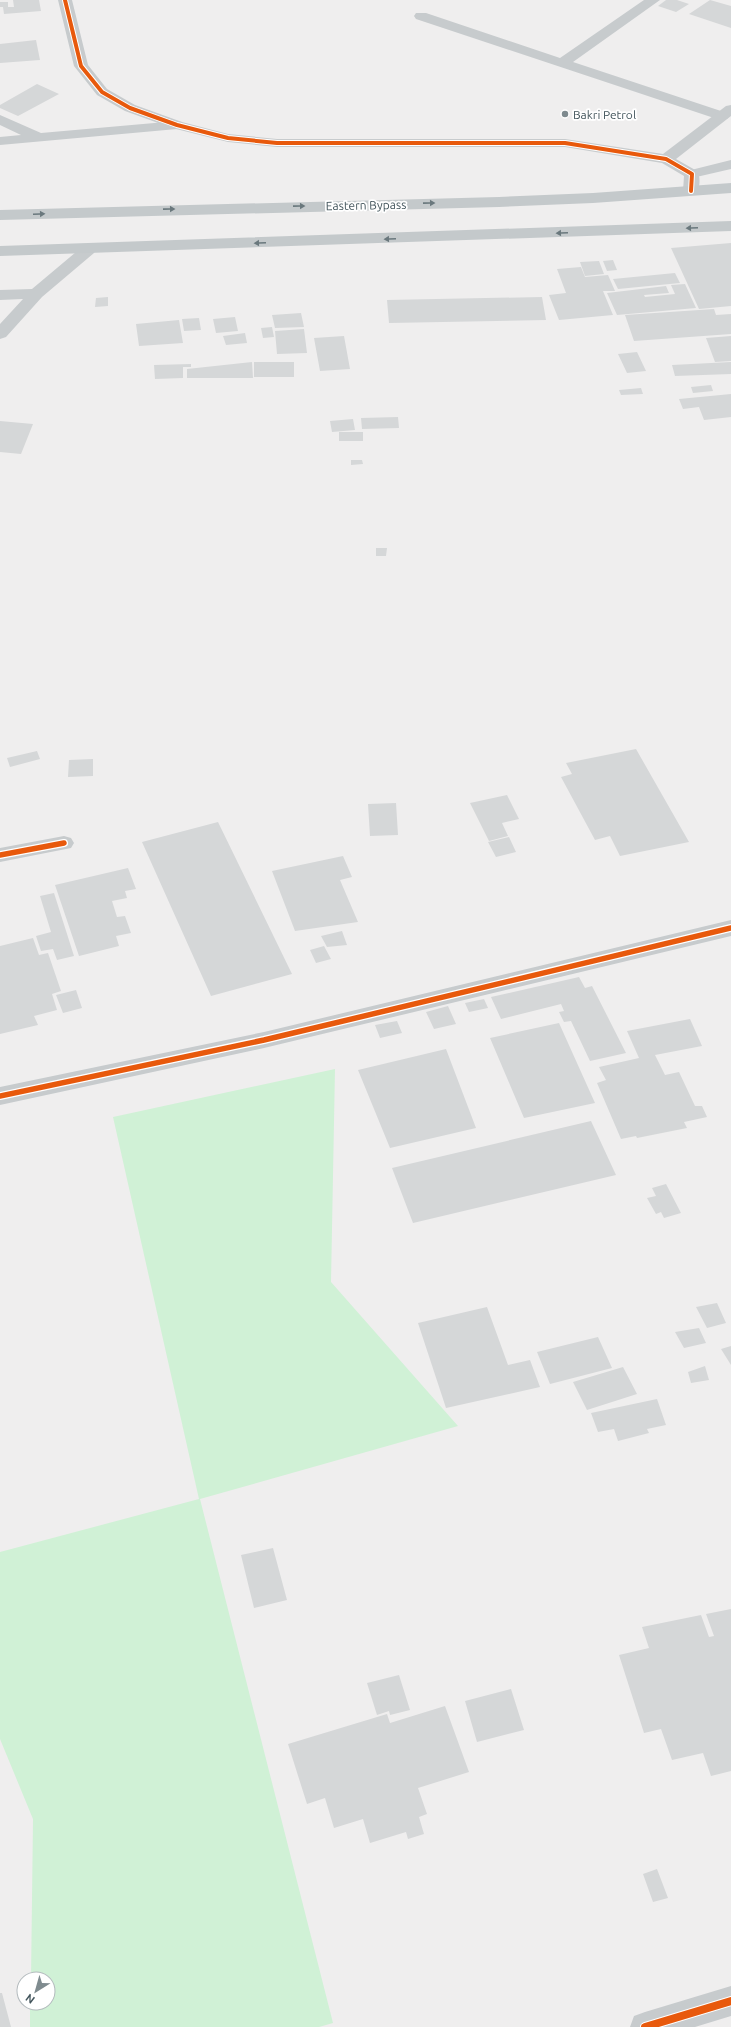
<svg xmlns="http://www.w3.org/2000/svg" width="731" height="2027" font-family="Ubuntu,sans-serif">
  <rect width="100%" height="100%" fill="#efeeee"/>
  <path fill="#d0f1d6" d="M 335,1069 L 331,1282 L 458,1426 L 200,1499 L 333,2023 L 319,2027 L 30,2027 L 30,2003 L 48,2003 L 48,1979 L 31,1979 L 33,1819 L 0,1739 L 0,1552 L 199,1499 L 113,1117 Z"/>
  <path fill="#d5d7d8" d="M 13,0 L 39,0 L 41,11 L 4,14 L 3,7 L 0,7 L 0,2 L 8,2 L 8,7 L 14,7 Z
    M 666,0 L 677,0 L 689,4 L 676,12 L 658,6 Z
    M 710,0 L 731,6 L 731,28 L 689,14 Z
    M 36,40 L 40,60 L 0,63 L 0,44 Z
    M 37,84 L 59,94 L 18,116 L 0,108 L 0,105 Z
    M 731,243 L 731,306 L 699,309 L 671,248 Z
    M 613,260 L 617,270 L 607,271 L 603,261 Z
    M 599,261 L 604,274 L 585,276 L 580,262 Z
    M 581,267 L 585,277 L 608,275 L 615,291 L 603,291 L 613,315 L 559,320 L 549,295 L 566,293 L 557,269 Z
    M 675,273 L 680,283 L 618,289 L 613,279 Z
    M 685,284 L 696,308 L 617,315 L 607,293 L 666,286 L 669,293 L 644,295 L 645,297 L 675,294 L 671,285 Z
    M 108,297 L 108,306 L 95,307 L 96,298 Z
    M 542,297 L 546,320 L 389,323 L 387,300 Z
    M 714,309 L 716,315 L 731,314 L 731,334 L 634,341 L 625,315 Z
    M 301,313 L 304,327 L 275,328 L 272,315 Z
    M 235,317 L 238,331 L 216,333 L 213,319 Z
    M 199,318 L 201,330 L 184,331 L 182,319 Z
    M 179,320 L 183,343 L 139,346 L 136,324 Z
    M 272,327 L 274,337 L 263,338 L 261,328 Z
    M 304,329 L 307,353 L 277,354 L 275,331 Z
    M 245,333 L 247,343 L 226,345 L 223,336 Z
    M 344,336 L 350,369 L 320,371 L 314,338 Z
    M 731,336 L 731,361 L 715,362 L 706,338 Z
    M 637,352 L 646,371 L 627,373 L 618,354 Z
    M 252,362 L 253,378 L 187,378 L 187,369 Z
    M 254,362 L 294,362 L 294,377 L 254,377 Z
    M 731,362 L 731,374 L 675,376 L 672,365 Z
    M 191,364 L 191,367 L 183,367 L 183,378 L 155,379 L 154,365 Z
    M 711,385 L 713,391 L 693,393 L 691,387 Z
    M 641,388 L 643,394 L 621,395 L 619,390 Z
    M 731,394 L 731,417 L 704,420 L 699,407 L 683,409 L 679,399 Z
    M 398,417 L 399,428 L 362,429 L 361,418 Z
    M 353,419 L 355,430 L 332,432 L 330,421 Z
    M 0,421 L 33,424 L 21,454 L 0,452 Z
    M 339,432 L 363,432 L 363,441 L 339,441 Z
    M 351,460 L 362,460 L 363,464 L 351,465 Z
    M 376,548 L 387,548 L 386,556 L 376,556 Z
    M 636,749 L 689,842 L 620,856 L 610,836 L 595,840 L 561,777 L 572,774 L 566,763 Z
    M 37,751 L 40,759 L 10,767 L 7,758 Z
    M 93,759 L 93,776 L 68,777 L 69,760 Z
    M 507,795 L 519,819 L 502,823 L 508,836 L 489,841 L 470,803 Z
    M 396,803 L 398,835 L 370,836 L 368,804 Z
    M 218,822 L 292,974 L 211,996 L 142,842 Z
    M 509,837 L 516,852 L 496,857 L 488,842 Z
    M 343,856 L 352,877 L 340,880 L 358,922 L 295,931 L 272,871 Z
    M 128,868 L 136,889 L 125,891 L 127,898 L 112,901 L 117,917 L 125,916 L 131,933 L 116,936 L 119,946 L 79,956 L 55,885 Z
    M 54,893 L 74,956 L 57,960 L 53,949 L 41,951 L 36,936 L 51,932 L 40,896 Z
    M 342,931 L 347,945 L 327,947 L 321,936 Z
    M 33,938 L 39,955 L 48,953 L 61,991 L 52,994 L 57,1010 L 34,1016 L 38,1025 L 0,1034 L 0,946 Z
    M 324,946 L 331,959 L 316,963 L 310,950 Z
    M 579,977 L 585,988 L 592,986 L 626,1053 L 590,1061 L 571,1021 L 564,1022 L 559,1012 L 564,1011 L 561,1004 L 501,1019 L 491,997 Z
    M 76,990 L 82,1008 L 63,1013 L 56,995 Z
    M 484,999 L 488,1008 L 469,1012 L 465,1003 Z
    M 448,1006 L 456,1024 L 434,1029 L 426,1012 Z
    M 690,1019 L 702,1046 L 655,1055 L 665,1075 L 679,1072 L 695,1106 L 702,1106 L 707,1117 L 684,1122 L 687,1128 L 637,1138 L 636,1136 L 621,1139 L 597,1083 L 606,1080 L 599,1067 L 639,1058 L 627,1031 Z
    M 397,1021 L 402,1033 L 380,1038 L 375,1025 Z
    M 559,1023 L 595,1103 L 524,1118 L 490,1038 Z
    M 446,1049 L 476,1128 L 390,1148 L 358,1070 Z
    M 591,1121 L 616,1175 L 413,1223 L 392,1168 Z
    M 666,1184 L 681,1213 L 664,1218 L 661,1212 L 656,1214 L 647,1198 L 656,1196 L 652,1188 Z
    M 717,1303 L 726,1323 L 707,1328 L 696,1307 Z
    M 487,1307 L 508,1365 L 530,1360 L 540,1387 L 446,1408 L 418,1323 Z
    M 699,1328 L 706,1343 L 684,1348 L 675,1332 Z
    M 598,1337 L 612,1368 L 550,1384 L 537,1352 Z
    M 731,1346 L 731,1365 L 721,1349 Z
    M 705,1366 L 709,1380 L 691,1383 L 688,1372 Z
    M 623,1367 L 637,1394 L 587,1410 L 573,1382 Z
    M 657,1399 L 666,1425 L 647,1429 L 649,1433 L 618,1441 L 614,1429 L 598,1432 L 591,1413 Z
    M 273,1548 L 287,1600 L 254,1608 L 241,1555 Z
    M 731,1609 L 731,1771 L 711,1776 L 703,1753 L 672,1760 L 661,1729 L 644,1733 L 619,1655 L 649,1648 L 642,1627 L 701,1615 L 709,1637 L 714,1636 L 706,1614 Z
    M 399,1675 L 410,1710 L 390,1715 L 389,1711 L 377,1715 L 367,1683 Z
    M 511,1689 L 524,1730 L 477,1742 L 465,1701 Z
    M 445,1706 L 469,1772 L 418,1788 L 427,1814 L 419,1817 L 424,1834 L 408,1839 L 406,1832 L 370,1843 L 363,1819 L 334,1828 L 325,1798 L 307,1804 L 288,1744 L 387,1714 L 390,1723 Z
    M 657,1869 L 668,1898 L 653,1902 L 643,1874 Z
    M 0,1993 L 2,1993 L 11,2027 L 0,2027 Z"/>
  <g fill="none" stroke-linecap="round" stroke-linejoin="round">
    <path fill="#c7cbcd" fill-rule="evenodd" d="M 644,0 L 660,0 L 573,62 L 727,113 L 729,116 L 727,119 L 717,119 L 416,19 L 414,16 L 416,13 L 426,13 L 560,58 Z
      M 0,115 L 41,133 L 177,121 L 182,122 L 184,125 L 182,128 L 177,129 L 0,145 L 0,137 L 21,135 L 0,125 Z
      M 731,160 L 731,169 L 692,178 L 687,177 L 685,174 L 687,171 Z
      M 88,245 L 94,247 L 96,250 L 94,253 L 42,297 L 6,337 L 0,339 L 0,324 L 23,299 L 0,300 L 0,290 L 32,289 L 82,247 Z"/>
    <path fill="#c7cbcd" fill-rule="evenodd" d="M 58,0 L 72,0 L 88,65 L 107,89 L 135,105 L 182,122 L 228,134 L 277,139 L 565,139 L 663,154 L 726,106 L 731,105 L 731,116 L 676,159 L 697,171 C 701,176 700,189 696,194 L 686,194 L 683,191 L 684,176 L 662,163 L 565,147 L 277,147 L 228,142 L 172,128 L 125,111 L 97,95 L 74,66 Z
      M 64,836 L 71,838 L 74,843 L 71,848 L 0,862 L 0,848 Z
      M 731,920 L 731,936 L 264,1048 L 0,1105 L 0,1087 L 264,1032 Z
      M 731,1986 L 731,2016 L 695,2027 L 630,2027 L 634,2016 L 645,2012 Z"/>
    <path fill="#c4c9cb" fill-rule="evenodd" d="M 731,183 L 731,193 L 593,203 L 499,207 L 0,220 L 0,210 L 499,197 L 593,193 Z
      M 731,221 L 731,231 L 0,256 L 0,246 Z"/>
    <defs>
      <path id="cycleway-far2" d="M 65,0 L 81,66 L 102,92 L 130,108 L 177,125 L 228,138 L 277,143 L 565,143 L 666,159 L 692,174 L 691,191"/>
      <path id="cycleway-far1" d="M 0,855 L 64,843
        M 0,1096 L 264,1040 L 731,928"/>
      <path id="cycleway" d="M 645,2027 L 731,2001"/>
    </defs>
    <use href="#cycleway-far2" stroke="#fff" stroke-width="6"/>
    <use href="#cycleway-far1" stroke="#fff" stroke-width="8"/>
    <use href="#cycleway" stroke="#fff" stroke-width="10"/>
    <use href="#cycleway-far2" stroke="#e8590c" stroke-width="4"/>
    <use href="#cycleway-far1" stroke="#e8590c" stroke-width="5.5"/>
    <use href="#cycleway" stroke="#e8590c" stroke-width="8"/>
  </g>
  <defs><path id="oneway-solid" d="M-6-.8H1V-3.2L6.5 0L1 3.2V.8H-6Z"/></defs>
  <g fill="#6a787d">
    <use href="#oneway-solid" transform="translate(429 203) rotate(-1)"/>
    <use href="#oneway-solid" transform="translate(299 206) rotate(-1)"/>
    <use href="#oneway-solid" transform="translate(169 209) rotate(-1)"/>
    <use href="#oneway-solid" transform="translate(39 214) rotate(-2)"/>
    <use href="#oneway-solid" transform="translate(692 228) rotate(178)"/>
    <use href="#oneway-solid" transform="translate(562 233) rotate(178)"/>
    <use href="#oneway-solid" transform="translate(390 239) rotate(178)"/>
    <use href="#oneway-solid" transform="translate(260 243) rotate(178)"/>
  </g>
  <circle fill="#7f8b8f" stroke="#fff" stroke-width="1.5" cx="565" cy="114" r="4"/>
  <g text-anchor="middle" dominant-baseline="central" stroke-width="3.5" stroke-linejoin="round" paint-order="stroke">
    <g font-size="12" fill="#43555c" stroke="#fff" text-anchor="start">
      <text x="573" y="114">Bakri Petrol</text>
    </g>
    <g font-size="12" fill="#43555c" stroke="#fff">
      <text transform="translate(366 205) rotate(-1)">Eastern Bypass</text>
    </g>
  </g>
  <g transform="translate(36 1991) rotate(217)"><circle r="19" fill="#ffffff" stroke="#b4bbbe"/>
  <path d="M0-3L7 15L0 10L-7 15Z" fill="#7f8b8f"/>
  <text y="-6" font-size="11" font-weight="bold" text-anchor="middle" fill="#43555c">N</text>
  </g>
</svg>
